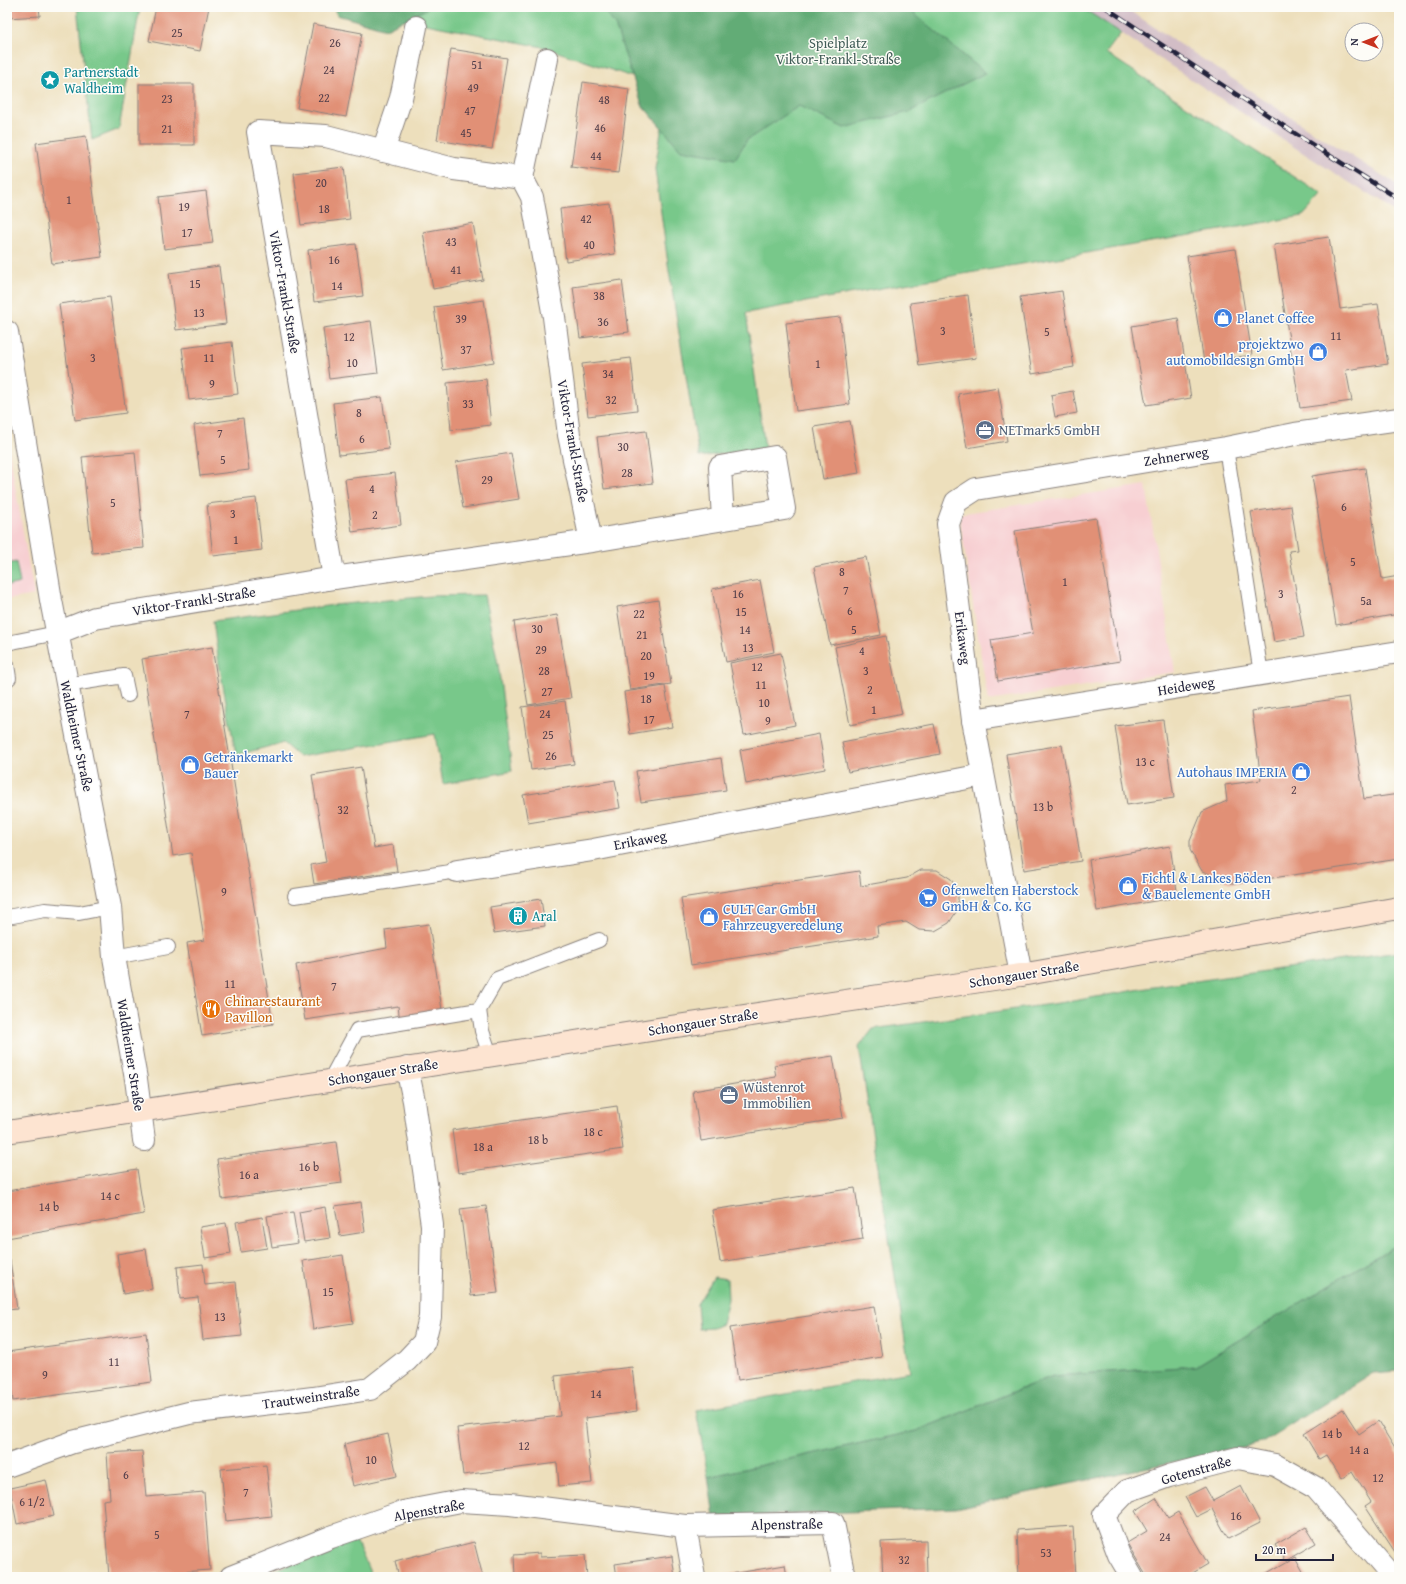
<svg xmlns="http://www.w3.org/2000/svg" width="1406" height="1584" font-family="'Gentium Book Plus',serif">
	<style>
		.built { fill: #f7cfd2 }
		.industrial { fill: #d2bdc6 }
		.green { fill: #78c88a; stroke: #4d7562 }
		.forest { fill: #62ac76; stroke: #426758 }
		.building { fill: #e19076 }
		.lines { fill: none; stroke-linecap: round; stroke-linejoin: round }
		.service-casing { stroke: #88807c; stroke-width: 16 }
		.minor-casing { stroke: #88807c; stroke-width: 24 }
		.secondary-casing { stroke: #88807c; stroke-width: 24 }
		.service { stroke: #fff; stroke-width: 14 }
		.minor { stroke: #fff; stroke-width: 22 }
		.secondary { stroke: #fde4d1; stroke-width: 22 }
		.rail-casing { stroke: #22223b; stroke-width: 4.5 }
		.rail { stroke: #fdfcf7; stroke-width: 3; stroke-dasharray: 9; stroke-linecap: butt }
		.labels { text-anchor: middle; stroke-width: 3; stroke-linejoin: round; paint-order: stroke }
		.number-label { font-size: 12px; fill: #523e4a }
		.park-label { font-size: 14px; fill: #405c57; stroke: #fdfcf7 }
		.culture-label { font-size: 14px; fill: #0d838f; stroke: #fdfcf7; text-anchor: start }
		.street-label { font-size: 14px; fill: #22223b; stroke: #fdfcf7 }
		.shop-label { font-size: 14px; fill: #366cbe; stroke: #fdfcf7; text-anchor: start }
		.service-label { font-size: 14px; fill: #4e5e75; stroke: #fdfcf7; text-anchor: start }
		.food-label { font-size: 14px; fill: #c56008; stroke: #fdfcf7; text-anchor: start }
	</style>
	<rect width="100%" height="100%" fill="#fdfcf7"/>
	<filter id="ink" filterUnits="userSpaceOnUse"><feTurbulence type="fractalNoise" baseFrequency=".025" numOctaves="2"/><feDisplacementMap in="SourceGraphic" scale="8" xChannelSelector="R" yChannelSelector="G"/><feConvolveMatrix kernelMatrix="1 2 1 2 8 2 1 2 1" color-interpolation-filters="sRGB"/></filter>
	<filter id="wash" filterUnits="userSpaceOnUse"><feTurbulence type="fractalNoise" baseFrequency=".012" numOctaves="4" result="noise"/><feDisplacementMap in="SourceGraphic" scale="16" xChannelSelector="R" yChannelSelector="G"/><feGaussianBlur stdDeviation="0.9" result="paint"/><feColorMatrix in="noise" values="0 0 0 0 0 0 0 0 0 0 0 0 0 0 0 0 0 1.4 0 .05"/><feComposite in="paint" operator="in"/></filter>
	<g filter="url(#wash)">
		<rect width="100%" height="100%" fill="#eddfbc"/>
		<g class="built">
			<path d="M7,439L34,595L7,600Z"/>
			<path d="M1146,485L1175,672L988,701L959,514Z"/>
		</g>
		<path class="industrial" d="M1081,7H1124L1313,132L1399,186V214L1300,151Z"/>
		<g class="green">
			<path d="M77,7H140L119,129L92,140Z"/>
			<path d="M339,7H1081L1121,33L1106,53L1322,195L1303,216L887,287L746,313L765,448L699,457L669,271L655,169L668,89L543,47Z"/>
			<path d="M16,562L20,583L7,586V564Z"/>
			<path d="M484,595L498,664L512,771L443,784L435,734L299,757L283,743L236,755L219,664L213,621L334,605L431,596Z"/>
			<path d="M1399,952V1243L1196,1366L1053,1376L916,1431L708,1477L696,1410L910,1372L859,1047L873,1029L1073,1001L1147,988Z"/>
			<path d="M714,1277L727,1279L728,1299L722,1324L713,1328L699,1329L697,1304Z"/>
			<path d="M355,1538L372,1577H258Z"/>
		</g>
		<g class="forest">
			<path d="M333,7H430L386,29L337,15Z"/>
			<path d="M601,7H906L985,73L909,112L844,128L799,106L747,140L735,159L681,150L642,105L615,25Z"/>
			<path d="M1399,1243V1371L1373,1373L1262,1443L956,1508L714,1517L708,1477L916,1431L1053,1376L1196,1366Z"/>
		</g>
		<g id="blocks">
			<g class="building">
				<path d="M7,7H39L40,16L7,18Z"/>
				<path d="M156,7H209L200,51L149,41Z"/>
				<path d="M313,24L362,33L346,117L297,108Z"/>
				<path d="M451,49L507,58L492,149L437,140Z"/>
				<path d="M583,82L629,89L618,173L571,167Z"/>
				<rect x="139" y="84" width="55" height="61"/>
				<path d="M86,136L102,257L52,264L36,143Z"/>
				<path d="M344,167L350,219L301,225L294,173Z"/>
				<path d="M206,191L213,243L164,249L158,197Z"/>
				<path d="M609,203L615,254L566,261L560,209Z"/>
				<path d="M473,223L483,280L433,289L423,232Z"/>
				<path d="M1329,237L1340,309L1378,304L1388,364L1346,370L1352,401L1300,408L1274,245Z"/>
				<path d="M356,244L363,296L314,302L308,250Z"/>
				<path d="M1235,249L1252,355L1204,362L1187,256Z"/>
				<path d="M219,266L226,324L176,330L169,273Z"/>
				<path d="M622,280L629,332L580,338L573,287Z"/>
				<path d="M1062,291L1074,367L1032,374L1020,297Z"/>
				<path d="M968,295L976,358L919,366L910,303Z"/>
				<path d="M110,297L126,413L75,420L59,304Z"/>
				<path d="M484,300L494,362L443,370L434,307Z"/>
				<path d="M840,317L850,404L796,411L786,323Z"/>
				<path d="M1178,318L1191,398L1146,405L1132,326Z"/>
				<path d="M371,321L378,373L329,379L323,328Z"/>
				<path d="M232,342L238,394L189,400L182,348Z"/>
				<path d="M631,358L637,410L588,416L582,364Z"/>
				<path d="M486,379L491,425L451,430L447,383Z"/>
				<path d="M998,387L1007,441L967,448L958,394Z"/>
				<path d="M1073,391L1077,413L1055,417L1051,395Z"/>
				<path d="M382,397L389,449L339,455L333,403Z"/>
				<path d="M243,418L249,470L200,476L194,425Z"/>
				<path d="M850,421L859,473L823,479L814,427Z"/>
				<path d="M646,431L653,483L604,489L597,437Z"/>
				<path d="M135,452L144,548L92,553L82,457Z"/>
				<path d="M511,453L519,499L463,508L456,462Z"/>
				<path d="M1365,468L1382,579L1399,576V614L1336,625L1312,476Z"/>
				<path d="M395,473L401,525L352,532L345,479Z"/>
				<path d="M256,498L262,550L213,556L207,504Z"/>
				<path d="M1291,506L1298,550L1289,551L1304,637L1274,642L1251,512Z"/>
				<path d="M1096,518L1120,661L998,681L991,640L1033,633L1015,531Z"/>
				<path d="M866,557L881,635L830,645L814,567Z"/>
				<path d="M760,580L774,652L726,662L712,589Z"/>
				<path d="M658,600L671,684L630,690L617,607Z"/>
				<path d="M557,615L571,698L528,705L514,622Z"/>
				<path d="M886,636L902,714L850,725L835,647Z"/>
				<path d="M212,647L273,1024L202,1036L187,943L204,940L191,853L173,856L142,659Z"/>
				<path d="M781,653L795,725L744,735L730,663Z"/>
				<path d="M665,686L672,727L630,734L624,692Z"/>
				<path d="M1349,697L1364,799L1399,794V859L1253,881L1252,876L1241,883H1231L1202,871L1190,850V841L1202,812L1227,801L1225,785L1261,780L1252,711Z"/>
				<path d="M565,701L574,764L531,770L522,707Z"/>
				<path d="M1163,720L1174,798L1127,805L1115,726Z"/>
				<path d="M934,724L940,754L848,772L842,742Z"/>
				<path d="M819,734L825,769L746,784L740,750Z"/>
				<path d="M1062,745L1081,861L1024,870L1006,754Z"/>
				<path d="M721,758L726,790L641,802L636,771Z"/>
				<path d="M361,767L374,848L393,845L397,871L314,884L311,865L326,862L312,775Z"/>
				<path d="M615,780L620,808L528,823L523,795Z"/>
				<path d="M1170,846L1178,897L1097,911L1089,860Z"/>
				<path d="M921,870H937L951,879L958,893V909L949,923L935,931L919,930L906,922L877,926L878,936L691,965L681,898L859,871L861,886L907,878Z"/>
				<path d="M541,899L545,926L494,933L490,907Z"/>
				<path d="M429,924L444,1023L401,1030L398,1006L305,1020L296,965L387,948L385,930Z"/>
				<path d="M833,1056L843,1118L701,1141L693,1091L776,1077L774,1065Z"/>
				<path d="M617,1106L623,1149L458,1173L452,1130Z"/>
				<path d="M336,1142L342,1183L222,1199L217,1159Z"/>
				<path d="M137,1169L144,1214L7,1238V1191Z"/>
				<path d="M855,1188L863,1239L720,1262L712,1210Z"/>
				<path d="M361,1202L365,1232L340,1236L335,1206Z"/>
				<path d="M486,1206L498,1293L471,1296L460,1209Z"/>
				<path d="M325,1207L330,1238L304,1242L299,1212Z"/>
				<path d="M293,1212L298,1243L272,1247L267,1216Z"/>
				<path d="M262,1217L267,1248L241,1252L236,1222Z"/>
				<path d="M226,1223L231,1254L205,1258L200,1227Z"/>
				<path d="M146,1249L152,1289L123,1294L117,1254Z"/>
				<path d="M343,1255L353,1323L313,1329L303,1261Z"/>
				<path d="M7,1260H10L17,1309L7,1310Z"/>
				<path d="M203,1264L205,1285L236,1282L242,1336L203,1340L198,1297L180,1299L177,1267Z"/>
				<path d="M874,1306L882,1357L738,1380L730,1328Z"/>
				<path d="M146,1333L152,1382L13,1401L7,1352Z"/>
				<path d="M632,1367L637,1411L585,1418L592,1483L559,1486L557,1463L463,1475L457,1428L560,1416L555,1376Z"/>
				<path d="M1343,1409L1359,1434L1378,1421L1399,1455V1550L1395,1552L1365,1506L1371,1502L1352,1471L1341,1479L1326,1455L1319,1459L1304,1434Z"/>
				<path d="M388,1434L397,1476L353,1486L344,1444Z"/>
				<path d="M142,1451L146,1497L204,1492L210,1570L109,1577L103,1500L110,1499L107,1453Z"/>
				<path d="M266,1465L272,1516L226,1521L221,1469Z"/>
				<path d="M46,1480L54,1516L17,1524L10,1488Z"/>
				<path d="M1241,1486L1260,1523L1228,1539L1212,1509L1196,1517L1185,1497L1205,1487L1213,1501Z"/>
				<path d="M1156,1498L1168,1518L1178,1512L1208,1564L1186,1577H1147L1127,1543L1147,1531L1135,1511Z"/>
				<path d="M1073,1526L1076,1577H1019L1017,1530Z"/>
				<path d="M1306,1527L1316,1543L1285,1561L1275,1545Z"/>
				<path d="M926,1540L927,1577H883L881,1542Z"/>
				<path d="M474,1542L483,1577H399L395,1561L418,1555V1556Z"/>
				<path d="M540,1553V1557L585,1555L587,1577H515L514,1555Z"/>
				<path d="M672,1556L675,1577H617L615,1564Z"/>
				<path d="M1295,1557L1306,1577H1260Z"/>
				<path d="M785,1565L787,1577H719V1576Z"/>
			</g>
		</g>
	</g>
	<g filter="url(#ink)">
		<use href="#blocks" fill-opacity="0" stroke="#88807c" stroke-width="1"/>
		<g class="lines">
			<defs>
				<g id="service">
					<path d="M1226,448L1261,674"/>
					<path d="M7,643L57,633"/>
					<path d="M7,665L9,678"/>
					<path d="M66,685L124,676L128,695"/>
					<path d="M295,896L457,871"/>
					<path d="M7,917L45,910L79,913L110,907"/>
					<path d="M114,957L168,947"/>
					<path d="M479,1010L497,979L599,940"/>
					<path d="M330,1080L357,1030L479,1010L482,1031L490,1055"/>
				</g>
				<g id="minor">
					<path d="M383,151L401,98L416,27"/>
					<path d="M522,178L547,59"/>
					<path d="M7,332L51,600L110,907L114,957L136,1079L144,1140"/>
					<path d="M334,578L258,132L326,136L454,169L522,178L532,197L554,317L569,435L591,541"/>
					<path d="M57,633L95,618L334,578L591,541L784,509L775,457L720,467L723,519"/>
					<path d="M973,720L1399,652"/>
					<path d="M457,871L593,850L983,775"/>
					<path d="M1021,975L973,720L948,524L956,502L976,489L1226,448L1295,434L1399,419"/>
					<path d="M7,1466L73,1442L189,1413L313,1398L370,1389L407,1360L424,1342L430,1317L432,1225L414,1101L407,1068"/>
					<path d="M685,1526L833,1523L844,1577"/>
					<path d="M231,1577L331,1537L403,1512L461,1501L510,1504L685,1526L694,1577"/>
					<path d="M1132,1577L1119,1555L1104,1515L1127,1491L1169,1476L1238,1458L1275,1465L1316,1488L1393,1577"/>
				</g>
				<path id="secondary" d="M7,1132L670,1027L1021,975L1399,908"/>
			</defs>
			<use href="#service" class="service-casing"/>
			<use href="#minor" class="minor-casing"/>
			<use href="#secondary" class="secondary-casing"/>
			<use href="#service" class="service"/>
			<use href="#minor" class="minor"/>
			<use href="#secondary" class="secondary"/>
			<defs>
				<path id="rail" d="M1105,7L1308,142L1399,199"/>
			</defs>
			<use href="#rail" class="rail-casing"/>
			<use href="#rail" class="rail"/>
		</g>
	</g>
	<defs>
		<symbol id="sight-disc" viewBox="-11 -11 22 22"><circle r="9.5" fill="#0f9aa8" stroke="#fdfcf7"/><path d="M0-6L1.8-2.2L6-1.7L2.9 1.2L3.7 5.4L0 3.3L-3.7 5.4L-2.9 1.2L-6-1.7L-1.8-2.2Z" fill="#fff"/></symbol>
		<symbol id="shop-disc" viewBox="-11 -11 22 22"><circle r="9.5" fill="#3f7fe0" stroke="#fdfcf7"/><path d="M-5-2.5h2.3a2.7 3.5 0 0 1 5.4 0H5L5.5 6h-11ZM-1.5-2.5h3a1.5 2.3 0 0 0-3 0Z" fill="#fff"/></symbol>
		<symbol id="office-disc" viewBox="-11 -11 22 22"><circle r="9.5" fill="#5c6f8a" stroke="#fdfcf7"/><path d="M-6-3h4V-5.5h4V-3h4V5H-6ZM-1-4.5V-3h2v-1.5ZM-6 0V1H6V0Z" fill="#fff"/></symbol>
		<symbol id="supermarket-disc" viewBox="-11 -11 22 22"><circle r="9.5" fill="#3f7fe0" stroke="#fdfcf7"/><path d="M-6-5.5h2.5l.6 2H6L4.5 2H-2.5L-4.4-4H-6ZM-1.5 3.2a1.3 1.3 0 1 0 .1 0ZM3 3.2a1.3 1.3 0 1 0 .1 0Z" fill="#fff"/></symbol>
		<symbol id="building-disc" viewBox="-11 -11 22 22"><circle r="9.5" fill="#0f9aa8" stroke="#fdfcf7"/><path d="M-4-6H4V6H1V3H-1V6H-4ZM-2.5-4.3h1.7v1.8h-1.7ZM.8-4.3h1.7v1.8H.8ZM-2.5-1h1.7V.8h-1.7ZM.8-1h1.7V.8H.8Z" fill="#fff"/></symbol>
		<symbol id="restaurant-disc" viewBox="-11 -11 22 22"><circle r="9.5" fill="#e8710a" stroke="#fdfcf7"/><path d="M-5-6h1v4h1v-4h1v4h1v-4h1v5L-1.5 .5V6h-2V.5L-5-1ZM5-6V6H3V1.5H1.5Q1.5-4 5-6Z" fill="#fff"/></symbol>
	</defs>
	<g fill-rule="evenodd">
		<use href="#sight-disc" x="39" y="69" width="22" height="22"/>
		<use href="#shop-disc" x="1212" y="307" width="22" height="22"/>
		<use href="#shop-disc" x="1307" y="341" width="22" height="22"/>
		<use href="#office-disc" x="974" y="419" width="22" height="22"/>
		<use href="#shop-disc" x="179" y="754" width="22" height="22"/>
		<use href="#shop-disc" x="1290" y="761" width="22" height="22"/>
		<use href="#shop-disc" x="1117" y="875" width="22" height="22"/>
		<use href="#supermarket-disc" x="917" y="887" width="22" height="22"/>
		<use href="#building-disc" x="507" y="905" width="22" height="22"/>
		<use href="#shop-disc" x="698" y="906" width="22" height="22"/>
		<use href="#restaurant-disc" x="200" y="998" width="22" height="22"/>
		<use href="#office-disc" x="718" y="1084" width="22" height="22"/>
	</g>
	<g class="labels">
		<g class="number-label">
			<text x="177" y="37">25</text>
			<text x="335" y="47">26</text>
			<text x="477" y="69">51</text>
			<text x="329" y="74">24</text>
			<text x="473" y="92">49</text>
			<text x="324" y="102">22</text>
			<text x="167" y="103">23</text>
			<text x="604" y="104">48</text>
			<text x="470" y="115">47</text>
			<text x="600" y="132">46</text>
			<text x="167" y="133">21</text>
			<text x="466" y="137">45</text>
			<text x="596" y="160">44</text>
			<text x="321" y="187">20</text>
			<text x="69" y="204">1</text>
			<text x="184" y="211">19</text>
			<text x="324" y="213">18</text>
			<text x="586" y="223">42</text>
			<text x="187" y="237">17</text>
			<text x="451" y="246">43</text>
			<text x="589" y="249">40</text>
			<text x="334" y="264">16</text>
			<text x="456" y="274">41</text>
			<text x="195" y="288">15</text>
			<text x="337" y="290">14</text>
			<text x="599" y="300">38</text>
			<text x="199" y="317">13</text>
			<text x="461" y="323">39</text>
			<text x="603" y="326">36</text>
			<text x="943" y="335">3</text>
			<text x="1047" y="336">5</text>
			<text x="1336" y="340">11</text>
			<text x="349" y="341">12</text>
			<text x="466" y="354">37</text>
			<text x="93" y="362">3</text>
			<text x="209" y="362">11</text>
			<text x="352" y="367">10</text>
			<text x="818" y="368">1</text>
			<text x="608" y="378">34</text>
			<text x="212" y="388">9</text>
			<text x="611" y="404">32</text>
			<text x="468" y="408">33</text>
			<text x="359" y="417">8</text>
			<text x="220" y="438">7</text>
			<text x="362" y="443">6</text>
			<text x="623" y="451">30</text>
			<text x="223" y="464">5</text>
			<text x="627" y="477">28</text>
			<text x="487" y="484">29</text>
			<text x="372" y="493">4</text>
			<text x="113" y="507">5</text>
			<text x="1344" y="511">6</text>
			<text x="233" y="518">3</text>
			<text x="375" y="519">2</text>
			<text x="236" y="544">1</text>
			<text x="1353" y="566">5</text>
			<text x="842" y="576">8</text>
			<text x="1065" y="586">1</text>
			<text x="846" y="595">7</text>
			<text x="738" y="598">16</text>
			<text x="1281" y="598">3</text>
			<text x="1366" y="605">5a</text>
			<text x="850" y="615">6</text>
			<text x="741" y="616">15</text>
			<text x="639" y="618">22</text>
			<text x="537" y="633">30</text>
			<text x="745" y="634">14</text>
			<text x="854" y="634">5</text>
			<text x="642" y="639">21</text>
			<text x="748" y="652">13</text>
			<text x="541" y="654">29</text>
			<text x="862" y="655">4</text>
			<text x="646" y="660">20</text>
			<text x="757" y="671">12</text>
			<text x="544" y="675">28</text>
			<text x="866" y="675">3</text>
			<text x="649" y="680">19</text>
			<text x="761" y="689">11</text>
			<text x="870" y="694">2</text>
			<text x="547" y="696">27</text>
			<text x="646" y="703">18</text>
			<text x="764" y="707">10</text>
			<text x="874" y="714">1</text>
			<text x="545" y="718">24</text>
			<text x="187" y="719">7</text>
			<text x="649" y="724">17</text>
			<text x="768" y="725">9</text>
			<text x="548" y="739">25</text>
			<text x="551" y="760">26</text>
			<text x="1145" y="766">13 c</text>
			<text x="1294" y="794">2</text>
			<text x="1043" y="811">13 b</text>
			<text x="343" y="814">32</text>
			<text x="224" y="896">9</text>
			<text x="230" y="988">11</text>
			<text x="334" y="991">7</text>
			<text x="593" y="1136">18 c</text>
			<text x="538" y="1144">18 b</text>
			<text x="483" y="1151">18 a</text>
			<text x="309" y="1171">16 b</text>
			<text x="249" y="1179">16 a</text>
			<text x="110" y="1200">14 c</text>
			<text x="49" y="1211">14 b</text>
			<text x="328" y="1296">15</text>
			<text x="220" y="1321">13</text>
			<text x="114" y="1366">11</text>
			<text x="45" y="1379">9</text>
			<text x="596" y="1398">14</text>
			<text x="1332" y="1438">14 b</text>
			<text x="524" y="1450">12</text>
			<text x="1359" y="1454">14 a</text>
			<text x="371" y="1464">10</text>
			<text x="126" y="1479">6</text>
			<text x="1378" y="1482">12</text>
			<text x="246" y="1497">7</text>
			<text x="32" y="1506">6 1/2</text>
			<text x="1236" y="1520">16</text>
			<text x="157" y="1539">5</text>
			<text x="1165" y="1541">24</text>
			<text x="1046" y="1557">53</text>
			<text x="904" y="1564">32</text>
		</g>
		<g class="park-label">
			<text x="838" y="48">Spielplatz<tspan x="838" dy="16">Viktor-Frankl-Straße</tspan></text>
		</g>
		<g class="culture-label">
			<text x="64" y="77">Partnerstadt<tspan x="64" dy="16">Waldheim</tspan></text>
			<text x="532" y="921">Aral</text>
		</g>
		<g class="street-label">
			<text transform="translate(285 292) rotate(80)" y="5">Viktor-Frankl-Straße</text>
			<text transform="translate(573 441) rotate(80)" y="5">Viktor-Frankl-Straße</text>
			<text transform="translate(1176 456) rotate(-9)" y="5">Zehnerweg</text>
			<text transform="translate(194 601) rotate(-9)" y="5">Viktor-Frankl-Straße</text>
			<text transform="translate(963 638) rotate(83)" y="5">Erikaweg</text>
			<text transform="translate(1186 686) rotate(-9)" y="5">Heideweg</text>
			<text transform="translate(77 736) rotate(78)" y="5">Waldheimer Straße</text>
			<text transform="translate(640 840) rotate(-11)" y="5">Erikaweg</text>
			<text transform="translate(1024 974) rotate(-9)" y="5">Schongauer Straße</text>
			<text transform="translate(703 1022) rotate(-9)" y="5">Schongauer Straße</text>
			<text transform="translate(131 1055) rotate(81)" y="5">Waldheimer Straße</text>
			<text transform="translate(383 1072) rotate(-9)" y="5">Schongauer Straße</text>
			<text transform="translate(311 1397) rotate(-8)" y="5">Trautweinstraße</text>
			<text transform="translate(1196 1470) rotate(-16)" y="5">Gotenstraße</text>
			<text transform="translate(429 1510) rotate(-10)" y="5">Alpenstraße</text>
			<text transform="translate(787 1524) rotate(-1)" y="5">Alpenstraße</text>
		</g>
		<g class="shop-label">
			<text x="1237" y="323">Planet Coffee</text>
			<text x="1304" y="349" text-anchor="end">projektzwo<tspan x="1304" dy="16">automobildesign GmbH</tspan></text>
			<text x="204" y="762">Getränkemarkt<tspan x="204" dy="16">Bauer</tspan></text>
			<text x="1287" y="777" text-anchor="end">Autohaus IMPERIA</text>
			<text x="1142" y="883">Fichtl &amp; Lankes Böden<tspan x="1142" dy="16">&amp; Bauelemente GmbH</tspan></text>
			<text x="942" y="895">Ofenwelten Haberstock<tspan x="942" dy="16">GmbH &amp; Co. KG</tspan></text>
			<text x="723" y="914">CULT Car GmbH<tspan x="723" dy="16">Fahrzeugveredelung</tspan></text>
		</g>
		<g class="service-label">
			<text x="999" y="435">NETmark5 GmbH</text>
			<text x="743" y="1092">Wüstenrot<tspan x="743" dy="16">Immobilien</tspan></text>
		</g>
		<g class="food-label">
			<text x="225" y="1006">Chinarestaurant<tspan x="225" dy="16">Pavillon</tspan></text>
		</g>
	</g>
	<rect width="1406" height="1584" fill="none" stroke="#fdfcf7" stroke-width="24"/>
	<g transform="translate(1364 42) rotate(270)"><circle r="19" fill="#fdfcf7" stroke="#a5a5ac"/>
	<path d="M0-3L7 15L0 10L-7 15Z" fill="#c8321e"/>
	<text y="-6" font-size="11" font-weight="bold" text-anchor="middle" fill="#22223b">N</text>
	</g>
	<path d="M1256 1554v6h77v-6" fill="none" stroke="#22223b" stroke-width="2"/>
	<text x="1262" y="1554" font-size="12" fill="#22223b" stroke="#fdfcf7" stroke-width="3" paint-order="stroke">20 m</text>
</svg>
